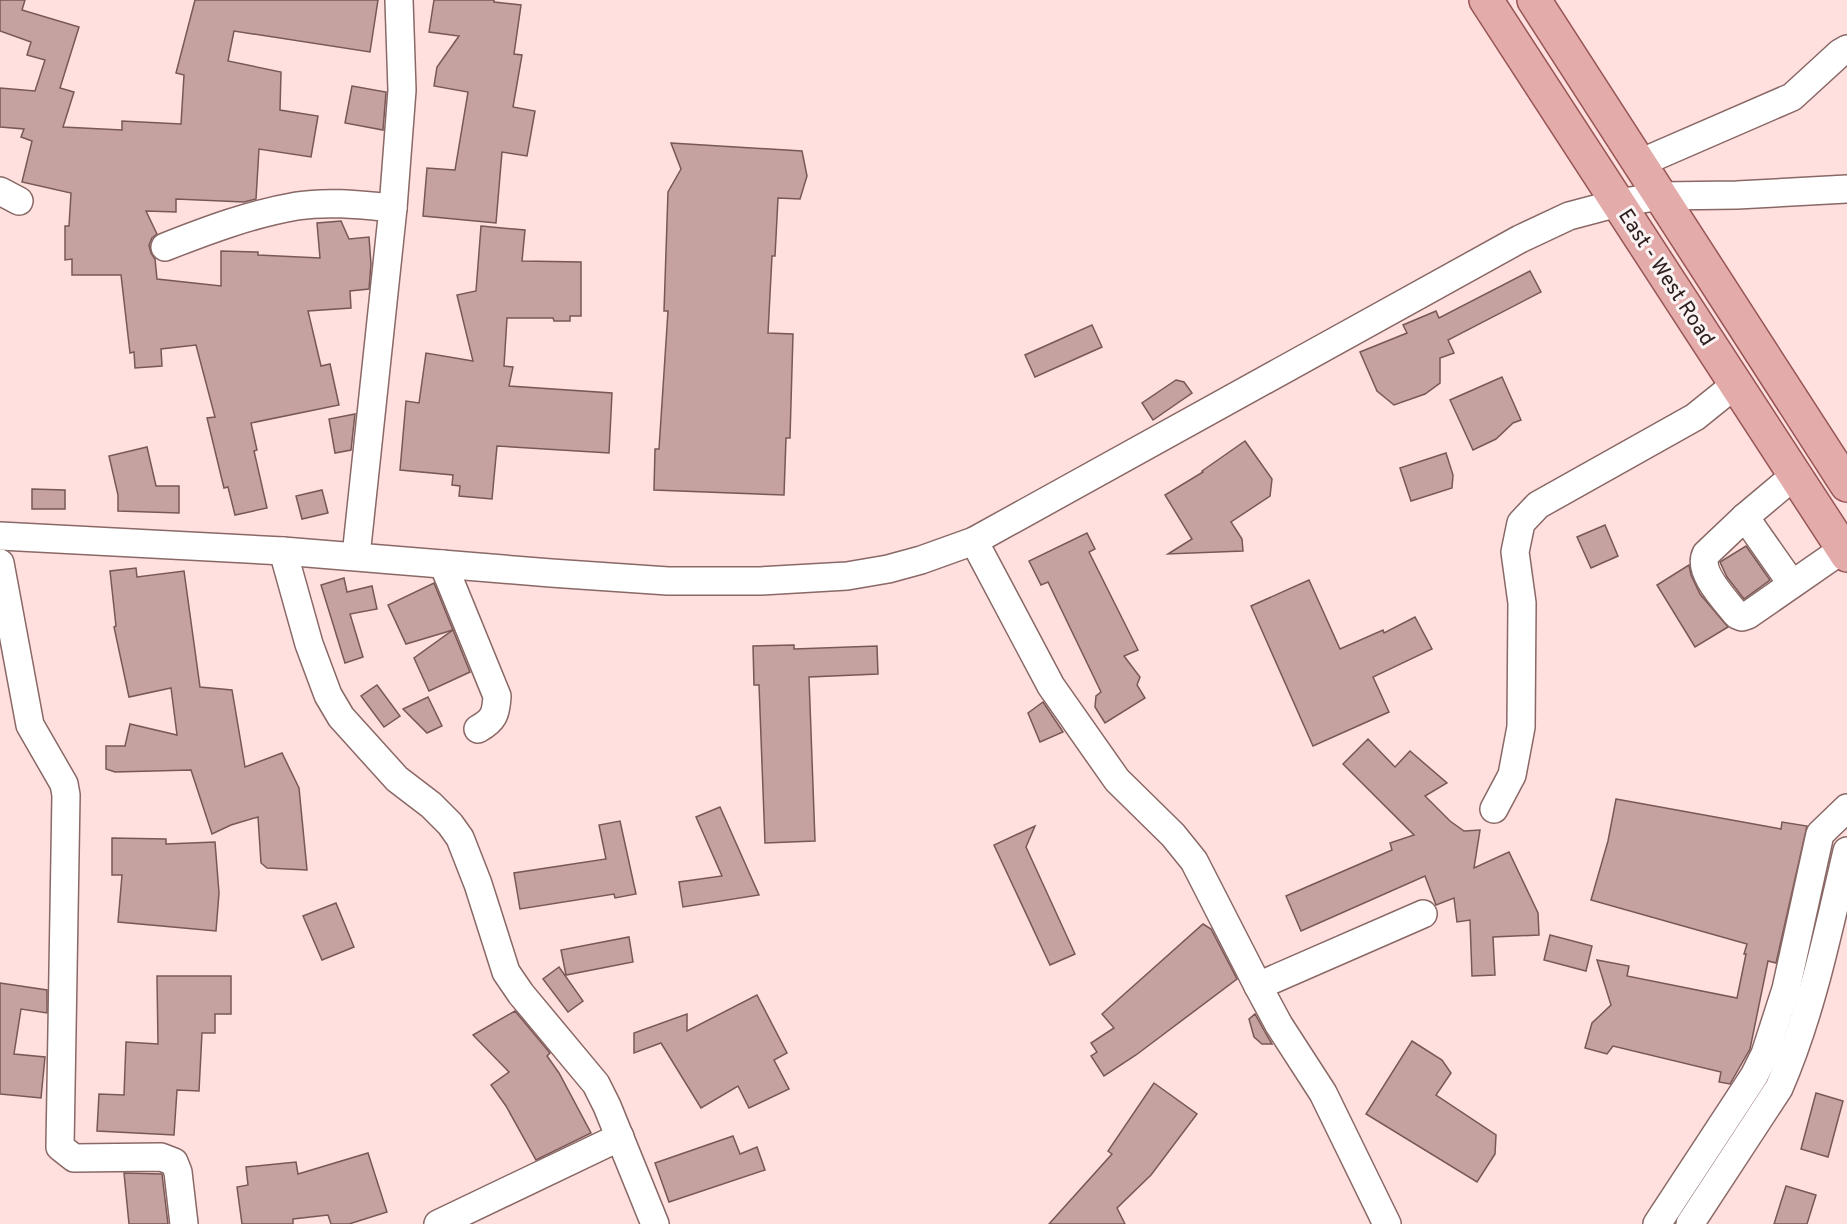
<svg xmlns="http://www.w3.org/2000/svg" width="1847" height="1224" font-family="Overpass,sans-serif">
	<style>
		.building { fill: #c5a19f; stroke: #785856; stroke-width: 1.5 }
		.lines { fill: none; stroke-linecap: round; stroke-linejoin: round }
		.minor-casing { stroke: #896866; stroke-width: 30 }
		.major-casing { stroke: #975655; stroke-width: 36 }
		.minor { stroke: #fff; stroke-width: 27 }
		.major { stroke: #e3abaa; stroke-width: 33 }
		.labels { text-anchor: middle; stroke-width: 6; stroke-linejoin: round; paint-order: stroke }
		.street-label { font-size: 21px; fill: #2d201f; stroke: #fbf3f3 }
	</style>
	<rect width="100%" height="100%" fill="#ffe0de"/>
	<g class="building">
		<path d="M0,0H25L22,10L79,27L60,88L74,92L63,127L122,130V121L181,124L184,75L176,73L195,0H378L370,52L234,31L228,61L281,72L280,110L318,116L311,157L259,149L256,199L244,202L176,199V212L146,211L157,234L152,238L149,245L151,253L155,259L157,279L221,286V251L258,252V255L320,258L317,223L341,221L349,239L369,237L371,264L369,289L350,291L351,308L308,311L321,366L330,364L339,405L251,423L257,450L254,451L267,508L235,515L228,487L224,488L207,418L215,417L196,345L161,349L162,366L135,368L134,352L130,353L121,275H72V259L65,260V226H69L71,193L22,182L32,141L21,137L24,129L0,127V88L35,91L45,60L27,55L31,42L0,31Z"/>
		<path d="M434,0H494V2L521,5L514,54L522,55L513,107L535,111L527,156L502,152L496,223L423,216L427,168L455,170L468,92L434,86L437,67L459,36L429,32Z"/>
		<path d="M352,86L386,92L383,130L345,123Z"/>
		<path d="M671,143L802,151L807,176L800,199L778,198L775,256H772L768,333L793,334L790,438H786L784,495L654,490L655,449H659L668,311H664L668,192L681,169Z"/>
		<path d="M481,226L525,230L522,261L581,262V316H570V321H554L553,318H507L504,366L513,367L509,386L612,393L609,453L497,446L492,499L459,496L460,486L452,485L453,475L400,470L406,401L419,403L426,353L473,361L457,295L476,291Z"/>
		<path d="M1530,271L1541,292L1448,340L1454,353L1440,358V383L1425,394L1394,405L1377,391L1360,352L1407,333L1403,325L1436,311L1439,318Z"/>
		<path d="M1092,325L1102,347L1035,377L1025,355Z"/>
		<path d="M1502,377L1521,420L1513,423L1496,439L1473,450L1450,400Z"/>
		<path d="M1176,380L1184,382L1192,393L1153,420L1142,403Z"/>
		<path d="M355,414L351,450L335,453L329,419Z"/>
		<path d="M1245,441L1272,479L1270,496L1231,522L1242,539L1243,551L1168,554L1192,539L1165,495L1203,472L1202,471Z"/>
		<path d="M147,447L156,486H179V513L118,511V495L109,456Z"/>
		<path d="M1446,453L1453,475L1452,488L1411,501L1400,468Z"/>
		<path d="M32,489L65,490V509H32Z"/>
		<path d="M322,490L328,513L302,519L296,496Z"/>
		<path d="M1605,525L1618,556L1591,568L1577,537Z"/>
		<path d="M1087,533L1095,549L1089,552L1138,650L1124,656L1140,677L1137,685L1145,698L1105,723L1095,707L1096,696L1101,692L1048,582L1041,585L1029,561Z"/>
		<path d="M1746,546L1770,580L1744,599L1727,577L1720,562Z"/>
		<path d="M1689,565L1691,575L1700,594L1728,627L1695,647L1657,585Z"/>
		<path d="M136,568L137,577L184,571L200,687L232,690L245,767L282,753L299,788L307,870L267,868L261,863L258,817L231,825L212,834L191,770L115,772L106,769V746H125L130,724L177,735L171,688L129,697L114,627L116,626L110,571Z"/>
		<path d="M344,578L347,592L372,586L377,609L350,614L363,657L345,663L321,585Z"/>
		<path d="M1309,580L1340,649L1383,630L1384,633L1415,617L1432,649L1373,677L1389,712L1313,746L1251,606Z"/>
		<path d="M434,583L453,630L406,644L388,605Z"/>
		<path d="M453,630L470,672L429,691L414,658Z"/>
		<path d="M794,645V649L877,646L878,674L809,677L815,841L765,843L759,685H754L753,646Z"/>
		<path d="M377,685L400,716L384,727L361,696Z"/>
		<path d="M428,697L442,726L427,733L403,709Z"/>
		<path d="M1043,702L1063,732L1040,742L1028,713Z"/>
		<path d="M1368,739L1395,767L1410,751L1447,783L1425,796L1450,821L1464,831L1480,830L1474,868L1509,852L1538,913L1539,935L1493,937L1495,975L1472,976L1470,920L1457,922L1454,898L1436,905L1425,876L1301,931L1286,896L1392,850L1390,843L1414,835L1343,764Z"/>
		<path d="M1616,799L1781,829L1782,822L1807,826L1776,963L1768,961L1750,1049L1730,1084L1719,1082L1721,1072L1613,1046L1607,1054L1585,1048L1592,1023L1611,1005L1597,960L1629,966L1627,976L1737,998L1746,954H1744L1747,944L1591,900L1608,841Z"/>
		<path d="M720,807L759,895L683,907L679,882L722,876L696,817Z"/>
		<path d="M620,821L636,894L615,898L614,894L520,909L514,873L606,859L599,825Z"/>
		<path d="M1035,826L1026,847L1075,954L1050,965L994,845Z"/>
		<path d="M112,838L166,839V844L215,842L219,893L216,931L118,922L122,875H112Z"/>
		<path d="M336,903L354,947L322,960L303,916Z"/>
		<path d="M1203,924L1211,929L1237,979L1136,1055L1104,1076L1091,1056L1097,1052L1091,1043L1114,1028L1102,1014Z"/>
		<path d="M1550,935L1592,946L1586,971L1544,960Z"/>
		<path d="M629,937L633,962L566,975L561,950Z"/>
		<path d="M559,967L583,1001L568,1012L543,979Z"/>
		<path d="M157,976H231V1014H215V1033H202L199,1091L177,1090L174,1135L97,1131L99,1094L124,1095L126,1042L158,1044Z"/>
		<path d="M0,983L47,990V1013L21,1009L14,1054L45,1057L41,1098L0,1094Z"/>
		<path d="M757,995L787,1053L774,1060L789,1089L749,1108L738,1086L701,1108L661,1043L634,1053V1033L687,1014V1031Z"/>
		<path d="M515,1011L550,1053L547,1056L559,1073L591,1133L536,1160L506,1106L491,1085L509,1072L473,1035Z"/>
		<path d="M1255,1014L1265,1032L1272,1044H1262L1254,1037L1249,1019Z"/>
		<path d="M1412,1041L1442,1060L1451,1073L1436,1095L1496,1135L1495,1154L1477,1182L1366,1114Z"/>
		<path d="M1154,1083L1197,1114L1151,1175L1117,1208L1125,1224H1049L1112,1154L1108,1151Z"/>
		<path d="M1816,1093L1843,1101L1828,1157L1801,1149Z"/>
		<path d="M733,1136L740,1154L757,1147L765,1170L669,1202L655,1163Z"/>
		<path d="M368,1153L387,1212L349,1224H331L328,1215L293,1219V1224H242L237,1187L248,1185L246,1167L296,1162L298,1174Z"/>
		<path d="M124,1173L162,1174L168,1224H129Z"/>
		<path d="M1786,1186L1816,1195L1807,1224H1774Z"/>
	</g>
	<g class="lines">
		<defs>
			<g id="minor">
				<path d="M1640,163L1792,97L1840,53L1847,49"/>
				<path d="M0,191L19,201"/>
				<path d="M165,247C208,230 251,214 297,206C329,201 362,205 393,208"/>
				<path d="M1795,475L1745,517L1706,554C1697,572 1726,601 1737,615L1742,617L1748,615L1843,549"/>
				<path d="M1745,517L1792,584"/>
				<path d="M0,536L283,551L551,573L668,581H760L847,576L888,569L921,560L974,541L1520,239L1569,216L1618,203L1661,196L1737,195L1847,189"/>
				<path d="M974,541L1051,686L1117,780L1173,835L1194,861L1258,986L1279,1025L1323,1093L1387,1224"/>
				<path d="M283,551L309,644L328,695L341,717L397,779L431,805L450,824L460,838L478,884L506,972L521,994L596,1084L607,1106L655,1224"/>
				<path d="M356,556L393,208L402,90L399,0"/>
				<path d="M0,563L30,725L64,784L66,795L60,1147L74,1158L161,1157L174,1162L178,1172L184,1224"/>
				<path d="M443,564L497,696C496,714 494,720 478,729"/>
				<path d="M1494,809L1512,775L1521,727L1522,603L1515,552L1521,523L1538,505L1695,417L1736,384"/>
				<path d="M1258,986L1423,914"/>
				<path d="M438,1224L620,1137"/>
				<path d="M1657,1224L1754,1076L1765,1054L1786,989L1820,834L1847,808"/>
				<path d="M1690,1224L1779,1088C1812,1012 1828,931 1847,851"/>
			</g>
			<g id="major">
				<path d="M1486,0L1847,555"/>
				<path d="M1534,0L1847,485"/>
			</g>
		</defs>
		<use href="#minor" class="minor-casing"/>
		<use href="#major" class="major-casing"/>
		<use href="#minor" class="minor"/>
		<use href="#major" class="major"/>
	</g>
	<g class="labels">
		<g class="street-label">
			<text transform="translate(1667 277) rotate(57)" y="7">East - West Road</text>
		</g>
	</g>
</svg>
